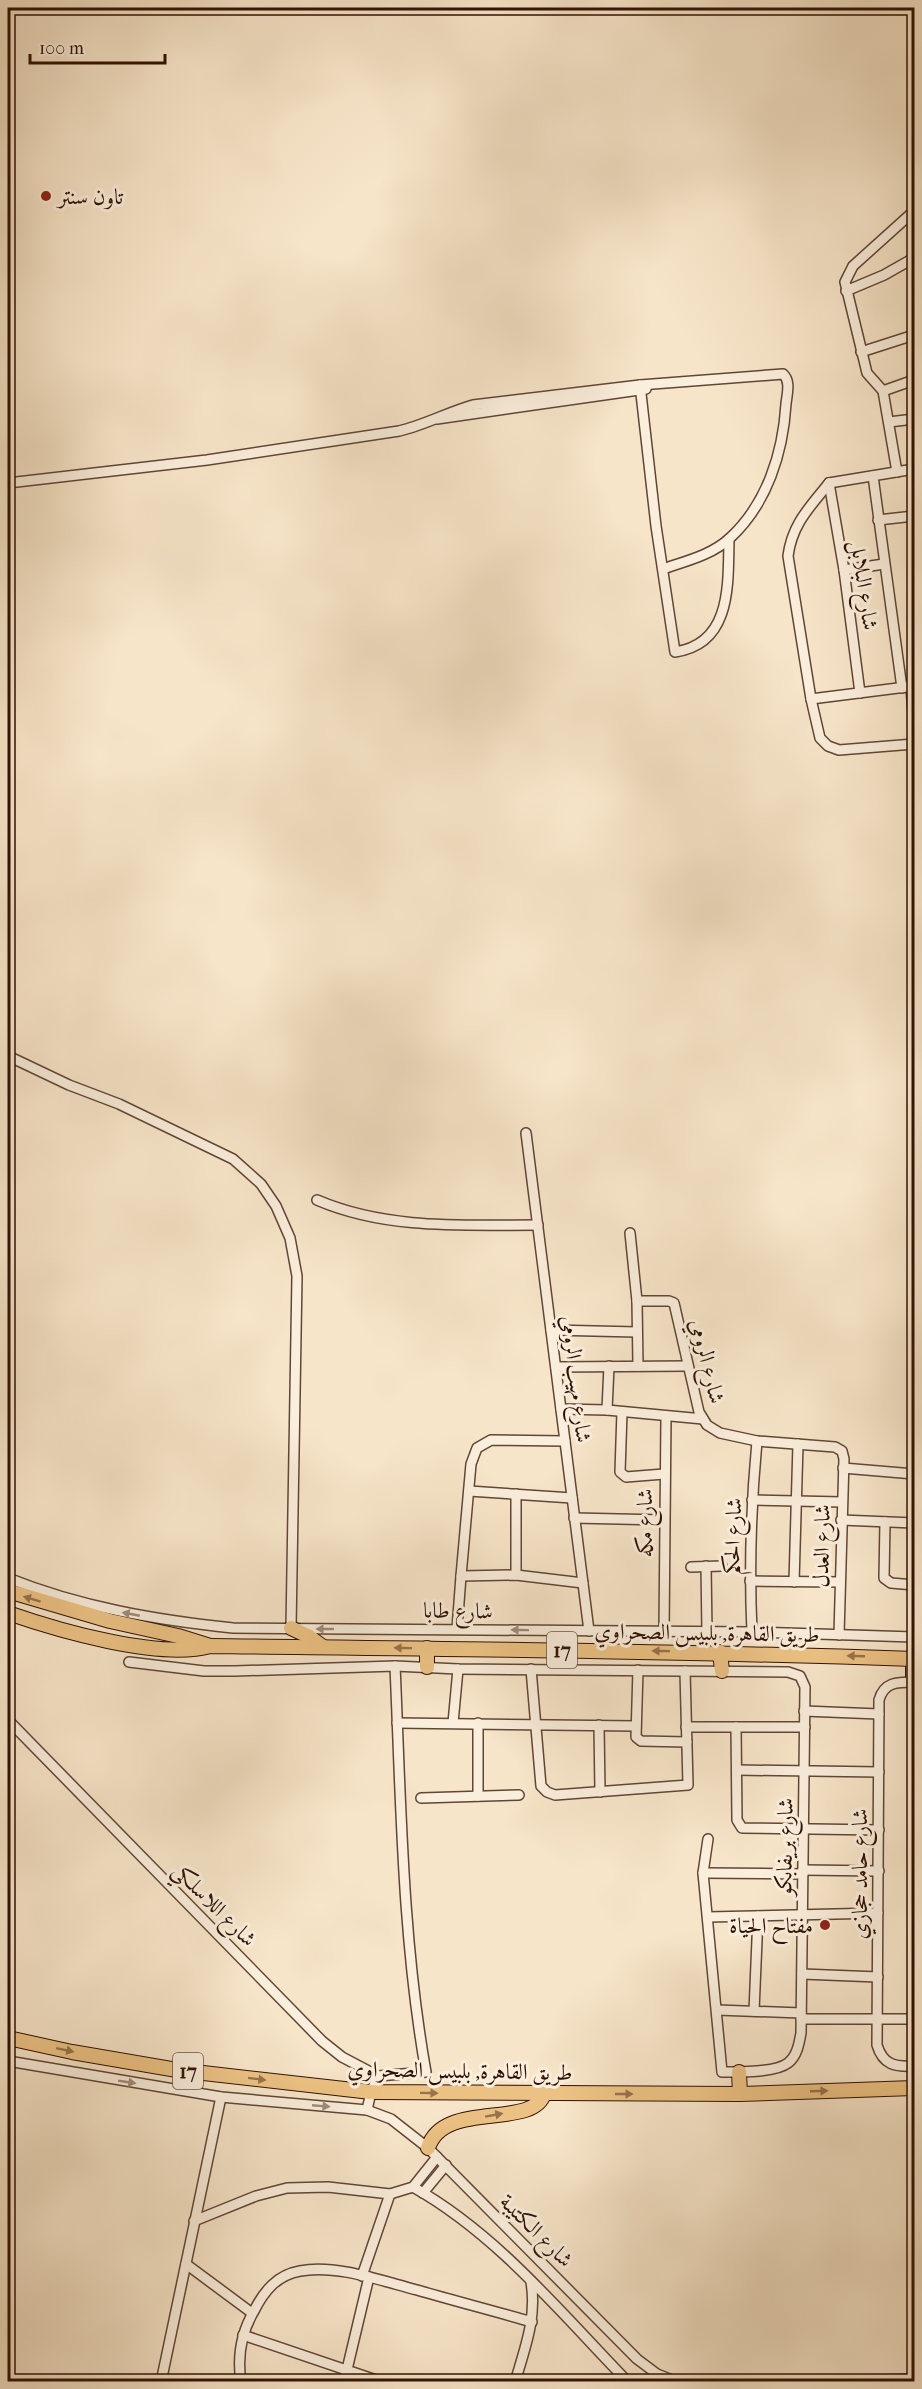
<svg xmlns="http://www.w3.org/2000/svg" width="922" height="2389" font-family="'IM FELL French Canon',Amiri,serif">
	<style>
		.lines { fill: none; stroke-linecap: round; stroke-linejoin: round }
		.minor-casing { stroke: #614635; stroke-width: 12 }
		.highway-casing { stroke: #2f1104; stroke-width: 16 }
		.minor { stroke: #faeedc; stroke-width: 9 }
		.highway { stroke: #ecc284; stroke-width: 14 }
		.oneway { fill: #97724a }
		.oneway2 { fill: #9f8b7b }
		.poi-dot { fill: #8f2418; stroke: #faeedc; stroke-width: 2 }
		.labels { text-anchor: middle; stroke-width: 6; stroke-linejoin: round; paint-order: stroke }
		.shield { fill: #faeedc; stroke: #6c5345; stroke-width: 1.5 }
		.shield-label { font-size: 21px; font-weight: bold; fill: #2f1104 }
		.poi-label { font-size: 22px; fill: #2f1104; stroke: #faeedc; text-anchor: start }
		.street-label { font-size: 22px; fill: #2f1104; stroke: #faeedc }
	</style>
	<rect width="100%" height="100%" fill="#f7e5c9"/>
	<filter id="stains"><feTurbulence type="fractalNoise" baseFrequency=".00333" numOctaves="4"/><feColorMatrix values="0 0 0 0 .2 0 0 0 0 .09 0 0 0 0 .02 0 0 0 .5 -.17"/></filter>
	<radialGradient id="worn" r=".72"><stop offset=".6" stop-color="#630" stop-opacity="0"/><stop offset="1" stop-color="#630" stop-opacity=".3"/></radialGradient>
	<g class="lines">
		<defs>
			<g id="minor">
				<path d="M846,291L884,275L914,258"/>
				<path d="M861,352L914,335"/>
				<path d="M640,385L656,526L675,652C732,644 728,584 729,539"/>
				<path d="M883,391L914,380"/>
				<path d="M437,419L646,389"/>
				<path d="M889,422L914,419"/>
				<path d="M897,472L883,391L867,373L845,282L853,266L914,211"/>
				<path d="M873,476L902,688"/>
				<path d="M8,483L207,460L399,431C425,425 448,412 473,405L640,385L783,374C791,381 787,394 786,404C783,453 767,504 730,538C712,555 686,561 663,569"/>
				<path d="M829,483C810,507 792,524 788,556L811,699L820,738L828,746L839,750L914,744"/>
				<path d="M829,483L844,570L860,693"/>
				<path d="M829,483L914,469"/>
				<path d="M878,520L914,516"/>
				<path d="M844,570L884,564"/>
				<path d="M911,687L914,725"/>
				<path d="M811,699L914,686"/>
				<path d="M8,1056L69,1085L119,1104L233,1159L261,1184L276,1206L290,1238L297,1276L291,1628"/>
				<path d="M526,1133L589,1631"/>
				<path d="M317,1200C387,1230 464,1225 538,1225"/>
				<path d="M630,1233L637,1301L638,1366"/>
				<path d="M637,1301H669L674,1303L699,1412L707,1425L720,1433L757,1441L835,1447L842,1451L844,1459L839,1635"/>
				<path d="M551,1330L637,1332"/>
				<path d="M556,1367L688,1366"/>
				<path d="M561,1409L607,1410L703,1419"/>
				<path d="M607,1410L609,1366"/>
				<path d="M622,1412L620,1472L626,1477L664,1474"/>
				<path d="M565,1441L491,1440L477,1448L471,1464L461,1576L516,1575L583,1583"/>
				<path d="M843,1468L914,1474"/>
				<path d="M469,1491L572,1498"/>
				<path d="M752,1500L842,1502"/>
				<path d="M574,1518L663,1520"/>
				<path d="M841,1520L914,1523"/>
				<path d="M885,1522L884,1578L891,1583L914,1585"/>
				<path d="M706,1566L707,1632"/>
				<path d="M691,1567L722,1566"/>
				<path d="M516,1575V1494"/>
				<path d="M8,1578C80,1607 156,1620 233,1628L752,1632L914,1637"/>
				<path d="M750,1581L840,1582"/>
				<path d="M794,1582L798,1444"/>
				<path d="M457,1629L461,1576"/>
				<path d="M664,1631L666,1416"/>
				<path d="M752,1632C749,1568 751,1505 757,1441"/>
				<path d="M129,1662L204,1671H235L395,1666L458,1669L788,1672L800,1676L805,1687L801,2033C799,2044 797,2056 788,2063C775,2073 738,2072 722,2072L703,1873L708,1839"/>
				<path d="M531,1669L541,1786L547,1792L555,1795L688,1785L685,1671"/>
				<path d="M638,1670L636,1737L641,1741L687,1742"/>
				<path d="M914,1682C897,1682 884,1682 879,1700L877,2045C883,2065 895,2067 914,2066"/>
				<path d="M804,1711L879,1714"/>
				<path d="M8,1720L322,2041L342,2057L378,2076L371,2092L367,2110"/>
				<path d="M397,1723L635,1726"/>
				<path d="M453,1723L458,1669"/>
				<path d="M599,1725L600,1792"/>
				<path d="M686,1727H805"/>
				<path d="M736,1727L737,1820L742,1828L879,1830"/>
				<path d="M737,1770L879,1772"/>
				<path d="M478,1796V1723"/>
				<path d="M421,1798L519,1795"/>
				<path d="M803,1870L879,1871"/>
				<path d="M703,1873L803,1874"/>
				<path d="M708,1917L878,1913"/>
				<path d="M802,1974L878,1977"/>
				<path d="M717,2010L801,2013"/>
				<path d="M754,2011L758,1916"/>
				<path d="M801,2019H914"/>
				<path d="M8,2061L221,2097L367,2110L391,2119L428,2148L637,2359L657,2374L677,2382"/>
				<path d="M378,2076L426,2072C402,1938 401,1801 395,1666"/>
				<path d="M413,2187C497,2234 561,2313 628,2382"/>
				<path d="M423,2193L446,2165"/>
				<path d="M194,2221L256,2196L287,2188L328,2187L390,2194L413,2187L437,2157"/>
				<path d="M186,2264L252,2313"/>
				<path d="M362,2276L390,2194"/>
				<path d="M243,2335L382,2382"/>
				<path d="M161,2382L221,2097"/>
				<path d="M241,2382C237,2356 241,2333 254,2311C264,2291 277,2275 300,2271C336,2264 382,2281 417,2290C455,2301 494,2311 532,2322"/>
				<path d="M344,2382L369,2277"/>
				<path d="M515,2382C525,2348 537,2317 531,2282"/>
				<path d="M822,2382L914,2379"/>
			</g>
			<g id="highway">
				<path d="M8,1591L110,1621L178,1636L210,1646"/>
				<path d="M8,1613C57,1630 159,1660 210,1646C445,1649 680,1651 914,1659"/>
				<path d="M291,1628L308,1636L323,1647"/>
				<path d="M720,1652L722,1671"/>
				<path d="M427,1667V1648"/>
				<path d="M913,1682V1659"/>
				<path d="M8,2038L72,2052L177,2070L371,2092L740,2094L914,2088"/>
				<path d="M739,2072L740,2094"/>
				<path d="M428,2148C443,2099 532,2130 544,2094"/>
			</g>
		</defs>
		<use href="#minor" class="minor-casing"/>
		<use href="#highway" class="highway-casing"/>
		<use href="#minor" class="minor"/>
		<use href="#highway" class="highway"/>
	</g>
	<defs><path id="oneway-solid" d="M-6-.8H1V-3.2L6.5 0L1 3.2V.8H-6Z" transform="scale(1.5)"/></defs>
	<g class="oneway">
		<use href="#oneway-solid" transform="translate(32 1599) rotate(-163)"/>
		<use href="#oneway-solid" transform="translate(403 1648) rotate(-179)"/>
		<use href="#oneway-solid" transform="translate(661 1651) rotate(-179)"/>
		<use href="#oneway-solid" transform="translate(856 1656) rotate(-178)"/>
		<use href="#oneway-solid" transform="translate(65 2050) rotate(12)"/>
		<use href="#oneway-solid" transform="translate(257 2079) rotate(7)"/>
		<use href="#oneway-solid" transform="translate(819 2091) rotate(-2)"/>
		<use href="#oneway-solid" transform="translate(429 2093) rotate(1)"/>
		<use href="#oneway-solid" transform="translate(624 2094)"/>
		<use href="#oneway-solid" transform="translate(494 2115) rotate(-10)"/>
	</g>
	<g class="oneway2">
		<use href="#oneway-solid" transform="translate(131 1614) rotate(-169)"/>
		<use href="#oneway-solid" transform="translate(325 1629) rotate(-180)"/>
		<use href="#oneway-solid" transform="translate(520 1630) rotate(-179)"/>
		<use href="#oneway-solid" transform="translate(127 2082) rotate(9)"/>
		<use href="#oneway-solid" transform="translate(321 2106) rotate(5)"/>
	</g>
	<g class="poi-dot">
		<circle cx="46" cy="196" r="6"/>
		<circle cx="825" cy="1925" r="6"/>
	</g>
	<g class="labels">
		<g class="shield">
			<rect x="547" y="1632" width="30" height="36" rx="4.5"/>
			<rect x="173" y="2053" width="30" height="36" rx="4.5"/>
		</g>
		<g class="shield-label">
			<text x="562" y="1657">17</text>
			<text x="188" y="2078">17</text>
		</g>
		<g class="poi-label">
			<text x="58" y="204">تاون سنتر</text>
			<text x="813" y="1933" text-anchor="end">مفتاح الحياة</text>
		</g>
		<g class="street-label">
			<text transform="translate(865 585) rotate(82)" y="8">شارع البلابل</text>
			<text transform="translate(708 1361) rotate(76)" y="8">شارع الرومي</text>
			<text transform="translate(577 1379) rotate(83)" y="8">شارع مهيب الرومي</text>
			<text transform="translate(644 1523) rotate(-90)" y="8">شارع مكه</text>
			<text transform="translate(732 1536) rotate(-88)" y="8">شارع الحكم</text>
			<text transform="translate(821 1546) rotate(-89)" y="8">شارع العدل</text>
			<text transform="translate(458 1610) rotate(1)" y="8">شارع طابا</text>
			<text transform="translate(707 1632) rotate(1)" y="8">طريق القاهرة, بلبيس الصحراوي</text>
			<text transform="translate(784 1847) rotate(-89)" y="8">شارع بريفابكو</text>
			<text transform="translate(859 1874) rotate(-90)" y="8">شارع حامد حجازي</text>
			<text transform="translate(215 1904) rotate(45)" y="8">شارع اللاسلكي</text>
			<text transform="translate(460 2070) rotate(1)" y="8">طريق القاهرة, بلبيس الصحراوي</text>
			<text transform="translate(537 2230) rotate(45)" y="8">شارع الكتيبة</text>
		</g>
	</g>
	<rect width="922" height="2389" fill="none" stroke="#f7e5c9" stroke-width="30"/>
	<rect x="9" y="9" width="904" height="2371" fill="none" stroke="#2f1104" stroke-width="3"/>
	<rect x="15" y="15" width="892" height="2359" fill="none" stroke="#2f1104" stroke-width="1.5"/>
	<path d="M30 54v9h135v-9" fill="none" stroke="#2f1104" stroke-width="3"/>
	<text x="39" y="54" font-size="18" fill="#2f1104" stroke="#faeedc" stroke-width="4.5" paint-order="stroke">100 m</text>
	<rect width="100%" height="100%" filter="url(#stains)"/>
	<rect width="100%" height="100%" fill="url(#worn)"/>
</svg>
